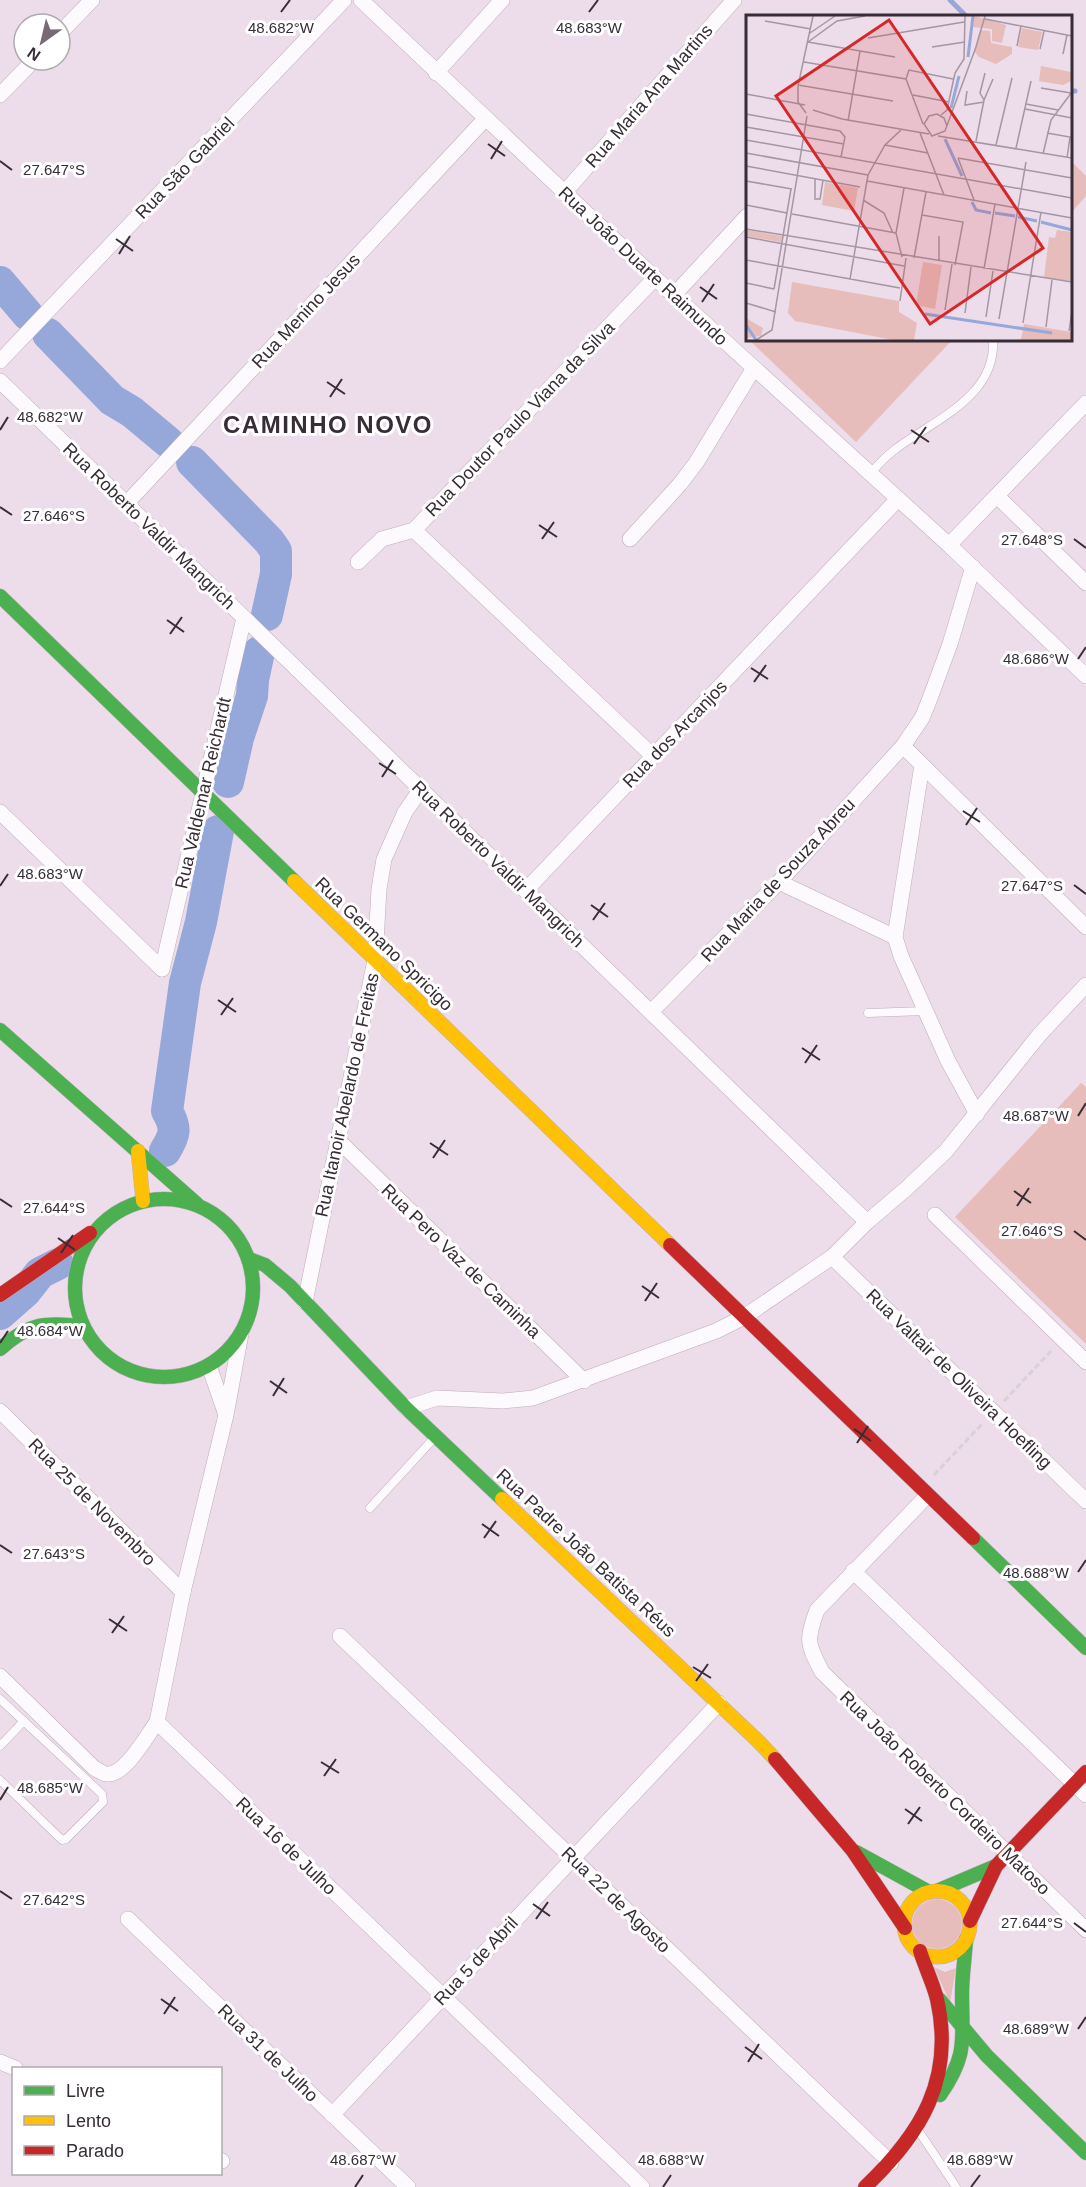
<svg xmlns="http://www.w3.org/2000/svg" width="1086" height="2187" font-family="Arial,sans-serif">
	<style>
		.green { fill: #e6bdba }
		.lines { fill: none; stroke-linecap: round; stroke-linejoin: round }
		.stream { stroke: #96a7d9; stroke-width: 5 }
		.river { stroke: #96a7d9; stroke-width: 32 }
		.lane-casing { stroke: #bcaeba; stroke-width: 9 }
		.street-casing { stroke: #bcaeba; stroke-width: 16 }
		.fast-casing { stroke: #bcaeba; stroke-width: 15 }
		.slow-casing { stroke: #bcaeba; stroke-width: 15 }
		.jam-casing { stroke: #bcaeba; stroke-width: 15 }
		.path { stroke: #d6d2d6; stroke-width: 3; stroke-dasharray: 6 3; stroke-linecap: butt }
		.lane { stroke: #fcfafc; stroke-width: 8 }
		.street { stroke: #fcfafc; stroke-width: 15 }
		.fast { stroke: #4caf50; stroke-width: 14 }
		.slow { stroke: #ffc107; stroke-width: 14 }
		.jam { stroke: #c62828; stroke-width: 14 }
		.ticks { fill: none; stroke: #372d36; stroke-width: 2 }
		.labels { text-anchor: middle; stroke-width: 6; stroke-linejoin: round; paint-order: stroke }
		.street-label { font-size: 18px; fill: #372d36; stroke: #fff }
		.district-label { font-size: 24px; font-weight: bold; letter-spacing: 1.5px; fill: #372d36; stroke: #fff }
		.inset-river { fill: none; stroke: #96a7d9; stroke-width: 3 }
		.inset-road { fill: none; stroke: #a496a2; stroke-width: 1.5 }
		.view { fill: #d62828; fill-opacity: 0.15; stroke: #d62828; stroke-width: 3 }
		.inset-edge { fill: none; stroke: #372d36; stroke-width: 3 }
		.ticks-label { font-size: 15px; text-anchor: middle; fill: #372d36; stroke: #fff; stroke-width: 6; stroke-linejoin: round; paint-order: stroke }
	</style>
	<rect width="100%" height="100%" fill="#eddcea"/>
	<g class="green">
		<path d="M1070,160L1086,176V196L1070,214Z"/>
		<path d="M748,339H953L856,442Z"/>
		<path d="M1081,1083L1086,1087V1344L955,1217Z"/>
		<circle cx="937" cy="1924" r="25"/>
		<path d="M934,1967L945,1972L956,1968L950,2003Z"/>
	</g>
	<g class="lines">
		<g class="stream">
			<path d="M950,0L966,16"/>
			<path d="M1070,91H1075"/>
		</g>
		<g class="river">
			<path d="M0,282L28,315"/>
			<path d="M48,334L112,400L132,412L168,442"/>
			<path d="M192,462L269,541L276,551V574L267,615"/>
			<path d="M228,782L238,738L252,696L253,680L259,652"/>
			<path d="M165,1151C175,1135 177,1128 167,1111L185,983L201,922L218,831"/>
			<path d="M0,1314L25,1292L40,1273L58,1264"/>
		</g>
		<defs>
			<g id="lane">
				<path d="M870,474C877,466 885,457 893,451C931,421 997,398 993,339"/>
				<path d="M868,1013L925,1011"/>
				<path d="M370,1508L435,1437"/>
				<path d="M0,1699L102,1794L103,1802L66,1839L62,1840L0,1780"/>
				<path d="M0,1746L24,1721"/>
				<path d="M918,2130L956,2187"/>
			</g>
			<g id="street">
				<path d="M361,0L655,278L949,545L1086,676"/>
				<path d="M60,33L92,0"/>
				<path d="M436,73L502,0"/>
				<path d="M0,95L34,60"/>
				<path d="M564,193L734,0"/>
				<path d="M674,295L747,216"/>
				<path d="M0,361L344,0"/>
				<path d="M0,381L867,1222"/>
				<path d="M997,496L1086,583"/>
				<path d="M126,504L485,119"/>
				<path d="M630,539L680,484L696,463L754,368"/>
				<path d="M949,545L1086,403"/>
				<path d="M358,562L382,539L414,530"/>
				<path d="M903,746L1086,927"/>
				<path d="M653,756L414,530L655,278"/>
				<path d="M922,765L895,937L901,956L948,1061L977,1114"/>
				<path d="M0,812L162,969"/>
				<path d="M779,882L895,937"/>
				<path d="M526,890L898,499"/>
				<path d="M162,969L244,618"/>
				<path d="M651,1012L779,882L903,746L922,718L929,701L950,644L973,567"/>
				<path d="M338,1140L584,1381"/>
				<path d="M935,1215L1086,1362"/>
				<path d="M832,1257L1086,1501"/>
				<path d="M305,1302L375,960L379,889L384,859L405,812L421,789"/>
				<path d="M241,1334L226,1415L183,1592L157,1722L642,2187"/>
				<path d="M209,1366L225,1412"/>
				<path d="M406,1408L437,1398L503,1401L533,1398L716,1331L744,1317L832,1257L867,1222L907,1188L946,1151L1040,1034L1086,985"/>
				<path d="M0,1411L183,1592"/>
				<path d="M927,1496L817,1610C806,1641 807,1643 822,1672L1086,1930"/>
				<path d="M853,1571L1086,1795"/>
				<path d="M340,1636L891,2163"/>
				<path d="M0,1676L94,1768C98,1770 103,1774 107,1774C125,1776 147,1735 157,1722"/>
				<path d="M128,1919L408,2187"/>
				<path d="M0,2062L15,2068"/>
				<path d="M332,2115L719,1703"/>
				<path d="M220,2160L222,2161"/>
			</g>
			<g id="fast">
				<path d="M0,596L294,881"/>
				<path d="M0,1030L197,1204"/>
				<circle cx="164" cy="1288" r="89"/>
				<path d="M249,1259L265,1265L290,1286L406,1408L502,1499"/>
				<path d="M0,1349C29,1323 44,1322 82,1326"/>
				<path d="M973,1538L1086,1648"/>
				<path d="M856,1852L929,1892"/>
				<path d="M937,1891L996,1866"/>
				<path d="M939,1999L987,2056L1086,2153"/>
				<path d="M940,2095C968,2055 962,2040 962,1994C962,1976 965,1957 966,1939"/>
			</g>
			<g id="slow">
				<path d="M294,881L670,1245"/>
				<path d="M138,1151L143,1201"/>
				<path d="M502,1499L758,1741L775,1759"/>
				<circle cx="937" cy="1924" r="33"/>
			</g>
			<g id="jam">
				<path d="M670,1245L973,1538"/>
				<path d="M0,1295L90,1233"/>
				<path d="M775,1759L853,1851L905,1928"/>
				<path d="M970,1921L996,1866L1086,1772"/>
				<path d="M865,2187C921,2134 955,2079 937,1999C933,1983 925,1967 920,1951"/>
			</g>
		</defs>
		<use href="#lane" class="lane-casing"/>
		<use href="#street" class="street-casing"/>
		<use href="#fast" class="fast-casing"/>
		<use href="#slow" class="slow-casing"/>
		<use href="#jam" class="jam-casing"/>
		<g class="path">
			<path d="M1004,1401L1051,1351"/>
			<path d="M934,1475L983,1423"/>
		</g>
		<use href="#lane" class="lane"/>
		<use href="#street" class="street"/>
		<use href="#fast" class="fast"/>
		<use href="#slow" class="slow"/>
		<use href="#jam" class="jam"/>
	</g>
	<path class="ticks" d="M281,12L290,0M589,12L598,0M488,144L505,156M491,159L502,141M0,161L12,170M116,239L133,251M119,254L130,236M700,287L717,299M702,302L714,284M327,382L345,394M330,397L342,379M0,430L8,417M911,430L929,442M914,444L926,427M0,507L12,515M539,525L557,537M542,539L554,522M1074,539L1086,548M167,620L184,632M170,634L182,617M1078,659L1086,647M751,668L768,679M754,682L766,665M379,763L396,774M382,777L393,760M963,811L980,822M966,825L977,808M1074,885L1086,894M0,886L8,874M591,905L608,917M593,920L605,903M218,1000L236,1012M221,1015L233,998M802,1048L820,1060M805,1063L817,1045M1078,1116L1086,1103M430,1143L448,1155M433,1158L445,1140M1014,1191L1031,1203M0,1199L12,1207M1017,1206L1029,1188M1074,1231L1086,1240M58,1238L75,1250M61,1253L73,1235M642,1286L659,1298M645,1301L657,1283M0,1343L8,1331M270,1381L287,1393M273,1396L284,1378M854,1429L871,1441M857,1443L868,1426M482,1524L499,1536M484,1538L496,1521M0,1545L12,1553M1078,1572L1086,1560M109,1619L127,1631M112,1633L124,1616M693,1667L711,1678M696,1681L708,1664M321,1762L339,1773M324,1776L336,1759M0,1800L8,1787M905,1809L922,1821M908,1824L920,1807M0,1891L12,1899M533,1904L550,1916M536,1919L548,1902M1074,1923L1086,1932M161,1999L178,2011M164,2014L175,1997M1078,2029L1086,2017M745,2047L762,2059M748,2062L759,2044M355,2187L363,2175M663,2187L671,2175M971,2187L980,2175"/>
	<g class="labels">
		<g class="street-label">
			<text transform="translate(649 96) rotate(-49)" y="6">Rua Maria Ana Martins</text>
			<text transform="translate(185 168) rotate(-46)" y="6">Rua São Gabriel</text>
			<text transform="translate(643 266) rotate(43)" y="6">Rua João Duarte Raimundo</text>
			<text transform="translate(306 311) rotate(-47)" y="6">Rua Menino Jesus</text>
			<text transform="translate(520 419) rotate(-46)" y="6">Rua Doutor Paulo Viana da Silva</text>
			<text transform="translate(149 526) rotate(44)" y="6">Rua Roberto Valdir Mangrich</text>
			<text transform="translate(675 734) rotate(-46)" y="6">Rua dos Arcanjos</text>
			<text transform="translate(203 793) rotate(-77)" y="6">Rua Valdemar Reichardt</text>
			<text transform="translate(498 864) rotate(44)" y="6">Rua Roberto Valdir Mangrich</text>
			<text transform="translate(778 880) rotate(-47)" y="6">Rua Maria de Souza Abreu</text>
			<text transform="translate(384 944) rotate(44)" y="6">Rua Germano Spricigo</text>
			<text transform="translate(347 1095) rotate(-78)" y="6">Rua Itanoir Abelardo de Freitas</text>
			<text transform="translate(461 1261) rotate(44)" y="6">Rua Pero Vaz de Caminha</text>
			<text transform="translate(959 1379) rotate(44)" y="6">Rua Valtair de Oliveira Hoefling</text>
			<text transform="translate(92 1502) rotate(45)" y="6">Rua 25 de Novembro</text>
			<text transform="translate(586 1553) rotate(43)" y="6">Rua Padre João Batista Réus</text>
			<text transform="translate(945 1793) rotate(44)" y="6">Rua João Roberto Cordeiro Matoso</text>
			<text transform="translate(286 1846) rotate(44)" y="6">Rua 16 de Julho</text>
			<text transform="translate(616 1900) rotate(44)" y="6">Rua 22 de Agosto</text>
			<text transform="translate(476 1961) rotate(-47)" y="6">Rua 5 de Abril</text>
			<text transform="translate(268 2053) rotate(44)" y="6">Rua 31 de Julho</text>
		</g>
		<g class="district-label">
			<text x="328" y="433">CAMINHO NOVO</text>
		</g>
	</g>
	<g transform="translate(746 15)">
		<rect width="326" height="326" fill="#eddcea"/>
		<path d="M228,1L260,10L256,28L246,26V14L227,12ZM276,13L296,17L292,35L272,32ZM234,15L244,16L245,28L266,32V39L250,49L233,42L228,36ZM295,51L325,57V66L317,70L293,66ZM79,167L112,173L108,196L76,190ZM0,215L36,221L35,227L0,221ZM311,215L325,217V266L298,263L303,222L309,223ZM177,247L196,250L189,294L170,290ZM46,267L153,286V297L171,308L168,325H147L49,306L42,298ZM0,303L17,313L15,321L0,323ZM278,309L325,317V325H275Z" fill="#e6bdba"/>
		<path class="inset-river" d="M222,42L227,1M205,93L213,61M199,124L216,161M226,187L230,195L245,198M249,198L269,201M272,202L291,206M295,207L326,215M179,299L306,318M0,310L10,325"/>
		<path class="inset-road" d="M239,4L326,21M19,6L65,14M64,18L89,1M122,23L218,7M62,27L149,42M62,27L91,6L119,1M271,31L275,11M186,32L219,27M294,34L298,16M317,39L321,20M58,47L160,64L177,109M160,64L163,55L207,64M52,70L147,86M295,73L325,78M221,76L219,90L238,87M0,79L59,90M167,80L203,87M238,85L234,78L239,58M280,89L312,95M279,94L326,103M67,95L96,104L183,119M60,98L52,87V71L67,1M0,99L94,116L99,122L95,142M195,100L201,95L209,58L218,44L219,1M102,106L114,36M201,111L198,103L191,99L183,101L178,109L186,121L199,116L230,32L239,1M0,112L98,129M174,118L198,180M301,118L324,122L321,143M192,121L326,143M0,125L326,183M230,126L238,85L247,64M139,130L182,138M250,130L266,63M270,133L285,66M0,138L122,160M297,139L305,105L326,77M212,143L326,163M212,143L228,185M0,151L114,172M69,164V184H74L77,165M0,166L46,174M121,166L326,203M117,185L138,198L147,218M0,190L41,198M46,199L150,218M176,200L217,207L209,250M0,214L326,267M0,222L158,251M156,242L150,218L158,173M168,243L180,177M0,245L154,273M193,247V221M238,254L249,189M104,264L122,160L139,130L155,115M0,268L28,274M28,274L45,174M154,286L160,243M0,288L30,297M199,295L206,249M219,298L225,252M240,302L247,256M253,304L280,147M277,308L295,197M300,312L306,265M323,316L326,296M10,325L26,315L61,101"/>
		<path class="view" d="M143,5L297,233L184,309L30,81Z"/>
		<rect width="326" height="326" class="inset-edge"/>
	</g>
	<g class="ticks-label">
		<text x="281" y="33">48.682°W</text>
		<text x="589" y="33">48.683°W</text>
		<text x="54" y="175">27.647°S</text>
		<text x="50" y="422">48.682°W</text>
		<text x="54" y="521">27.646°S</text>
		<text x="1032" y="545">27.648°S</text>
		<text x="1036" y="664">48.686°W</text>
		<text x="50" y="879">48.683°W</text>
		<text x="1032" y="891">27.647°S</text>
		<text x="1036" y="1121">48.687°W</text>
		<text x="54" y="1213">27.644°S</text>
		<text x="1032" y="1236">27.646°S</text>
		<text x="50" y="1336">48.684°W</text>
		<text x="54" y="1559">27.643°S</text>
		<text x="1036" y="1578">48.688°W</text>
		<text x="50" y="1793">48.685°W</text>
		<text x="54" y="1905">27.642°S</text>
		<text x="1032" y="1928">27.644°S</text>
		<text x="1036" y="2034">48.689°W</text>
		<text x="363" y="2165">48.687°W</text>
		<text x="671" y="2165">48.688°W</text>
		<text x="980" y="2165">48.689°W</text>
	</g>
	<rect x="12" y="2067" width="210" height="108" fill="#ffffff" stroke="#afabaf" stroke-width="1.5"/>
	<rect x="24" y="2086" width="30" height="9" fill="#4caf50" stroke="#afabaf" stroke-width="1.5"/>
	<text x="66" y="2097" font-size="18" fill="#372d36">Livre</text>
	<rect x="24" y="2116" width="30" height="9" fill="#ffc107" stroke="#afabaf" stroke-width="1.5"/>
	<text x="66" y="2127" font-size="18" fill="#372d36">Lento</text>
	<rect x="24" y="2146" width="30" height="9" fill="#c62828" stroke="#afabaf" stroke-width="1.5"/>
	<text x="66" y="2157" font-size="18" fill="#372d36">Parado</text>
	<g transform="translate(42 42) rotate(214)"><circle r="28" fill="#ffffff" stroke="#afabaf" stroke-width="1.5"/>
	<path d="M0-4.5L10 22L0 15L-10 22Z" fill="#776a75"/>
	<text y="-9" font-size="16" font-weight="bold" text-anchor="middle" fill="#372d36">N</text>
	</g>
</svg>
